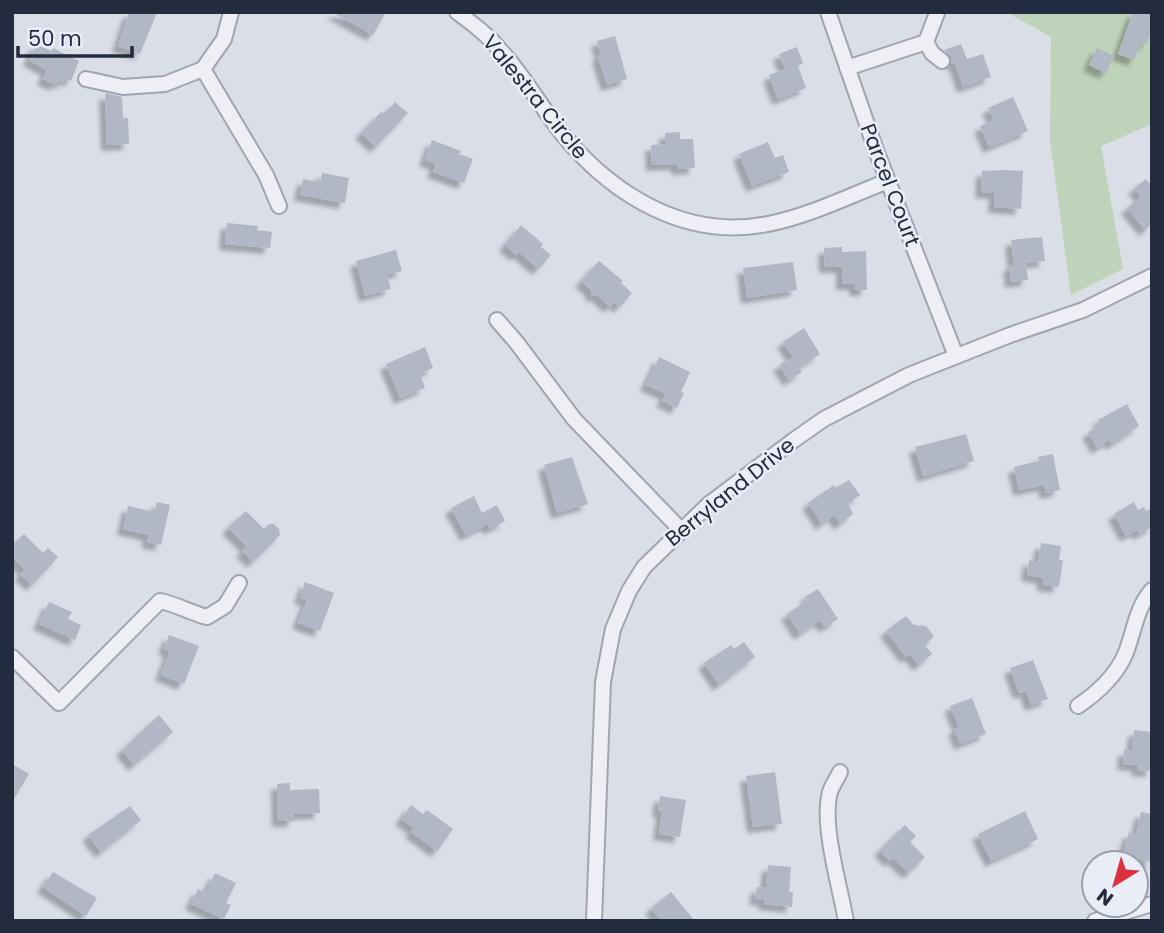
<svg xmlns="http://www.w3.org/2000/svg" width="1164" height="933" font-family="Poppins,sans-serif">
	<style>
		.green { fill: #bfd2ba }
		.building { fill: #b1b7c4; filter: url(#shadow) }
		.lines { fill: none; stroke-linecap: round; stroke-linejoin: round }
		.minor-casing { stroke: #9fa5b1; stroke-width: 18 }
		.minor { stroke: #edeff5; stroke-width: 14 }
		.labels { text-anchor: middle; stroke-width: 5; stroke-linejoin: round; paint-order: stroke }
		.street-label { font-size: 21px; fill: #232b3e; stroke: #e9edf5 }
	</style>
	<defs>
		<filter id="shadow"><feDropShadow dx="-6" dy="6" stdDeviation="2" flood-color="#0004"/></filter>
	</defs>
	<rect width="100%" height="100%" fill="#dadee7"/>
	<path class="green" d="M1006,12H1152V124L1101,146L1123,269L1071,295L1050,140L1051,37Z"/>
	<g class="building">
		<path d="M129,12H157L140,54L118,46Z"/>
		<path d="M332,12H386L373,35Z"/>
		<path d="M1133,12H1152V29L1146,44L1142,42L1134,60L1118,54Z"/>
		<path d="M615,36L627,79L607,85L598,56L601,55L597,41Z"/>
		<path d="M36,44L52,51L53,48L79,61L71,81L65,78L63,83L58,81L56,85L43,79L47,70L29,60Z"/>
		<path d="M961,44L967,59L983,54L991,77L963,87L955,63L951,64V57L944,50Z"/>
		<path d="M797,47L803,63L798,66L806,88L778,99L769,75L785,69L779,54Z"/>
		<path d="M1097,48L1114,56L1106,73L1089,65Z"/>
		<path d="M105,93L122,97L123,118H128L129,144L107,145Z"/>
		<path d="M1013,97L1028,131L989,147L980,126L994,120L988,108Z"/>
		<path d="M395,102L408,113L376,147L361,133L381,112L384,114Z"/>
		<path d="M680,132V139H693L695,168L677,169V164L652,165L651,145L665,144V133Z"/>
		<path d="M432,140L461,151L459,154L473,159L464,183L433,172L436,164L425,160Z"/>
		<path d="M768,142L775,158L783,155L789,172L752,186L739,154Z"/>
		<path d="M1005,170L1023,171L1021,209L994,207L995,193L981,192L982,171Z"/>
		<path d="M322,173L349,178L345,203L300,195L303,179L320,182Z"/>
		<path d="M1146,179L1152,186V224L1145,230L1127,208L1141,197L1134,188Z"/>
		<path d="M227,223L258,226L257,230L272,232L270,248L225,244Z"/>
		<path d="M521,225L543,244L541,247L551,255L538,269L519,252L516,255L505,245Z"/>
		<path d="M1042,237L1045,261L1026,263L1028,280L1011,282L1009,265H1014L1011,240Z"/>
		<path d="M842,247V252L866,251L867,290H855V284H842V267H825L824,248Z"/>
		<path d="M396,250L402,271L387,275L391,289L365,296L356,261Z"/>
		<path d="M599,261L623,281L621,283L632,293L620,307L614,302L610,307L597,295L592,296L591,290L581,281Z"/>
		<path d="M793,262L797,290L747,298L743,268Z"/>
		<path d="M804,328L820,354L799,367L802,372L789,380L779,365L793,357L783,342Z"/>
		<path d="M425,347L433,368L420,374L425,388L400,398L386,364Z"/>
		<path d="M659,357L690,372L681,392L684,393L677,408L662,401L666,394L646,385Z"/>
		<path d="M1127,404L1139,426L1112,444L1110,440L1097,448L1088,432L1101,425L1098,420Z"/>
		<path d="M966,434L974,461L923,476L915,447Z"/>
		<path d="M1053,454L1060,490L1046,493L1044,485L1019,490L1014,467L1039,461L1038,457Z"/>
		<path d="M572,457L588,504L557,513L544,465Z"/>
		<path d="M849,480L860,495L848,503L853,514L840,524L834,515L822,524L808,503L834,485L836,488Z"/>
		<path d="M474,496L482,513L497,505L505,521L490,529L487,524L466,535L451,508Z"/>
		<path d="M157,502L170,505L161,545L147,542L149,535L123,529L128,506L155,512Z"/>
		<path d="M1134,502L1138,510L1144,507L1146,511L1152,508V527L1139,534L1137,530L1126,536L1114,514Z"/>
		<path d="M246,511L264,529L269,524H274L279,529L280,535L253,562L242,551L247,547L228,528Z"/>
		<path d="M24,534L43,553L48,548L58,557L32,585L20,574L25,570L12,557V545Z"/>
		<path d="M1041,543L1061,546L1059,560H1063L1059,587L1043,585V578L1027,575L1029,560L1038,562Z"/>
		<path d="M305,582L334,593L320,631L298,623L307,600L300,598Z"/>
		<path d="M818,589L838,619L825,627L820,620L800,634L787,614L808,600L805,597Z"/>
		<path d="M49,602L72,612L68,619L81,625L75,640L39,624Z"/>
		<path d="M906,616L914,625L926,626L934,636L925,645L932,654L919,665L910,654L906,657L886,631Z"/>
		<path d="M169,635L199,646L184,684L161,675L170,651L164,649Z"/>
		<path d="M744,642L755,657L719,685L704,663L731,645L734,649Z"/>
		<path d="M1033,660L1048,699L1031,705L1026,691L1019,693L1010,668Z"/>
		<path d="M972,698L986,734L960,744L954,729L959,727L950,706Z"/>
		<path d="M159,715L173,732L134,765L122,750Z"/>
		<path d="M1134,730L1152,732V771L1137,770V765L1123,764L1124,750H1132Z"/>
		<path d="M12,764L29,774L12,802Z"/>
		<path d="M775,772L782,824L753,827L746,776Z"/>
		<path d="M290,783V790L319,789L320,813L294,814V821H278L277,784Z"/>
		<path d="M660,796L686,800L680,837L659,834L662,811H658Z"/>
		<path d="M411,805L423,814L427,810L453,829L437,851L411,832L414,828L401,819Z"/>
		<path d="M130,806L141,820L101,852L88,835Z"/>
		<path d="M1025,811L1038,839L991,861L978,834Z"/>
		<path d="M1141,812L1152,814V862L1123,855L1129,832L1136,834Z"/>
		<path d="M905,825L916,836L910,842L925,857L909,873L893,858L890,861L880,850Z"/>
		<path d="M768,865L791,867L789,892H793L792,907L764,904L765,900L755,899L757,887L766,888Z"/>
		<path d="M53,872L97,898L86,916L43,887Z"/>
		<path d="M215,873L236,883L226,903L231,905L224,919L191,904L198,889L205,893Z"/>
		<path d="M671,892L695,921H661L651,908Z"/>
	</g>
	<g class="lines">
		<defs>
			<g id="minor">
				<path d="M457,12C473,24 489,36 501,51C525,77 542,109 564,136C615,197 687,240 768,224C809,216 849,196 888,181"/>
				<path d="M828,12L877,153L956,356"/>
				<path d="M926,42L932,53L942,61"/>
				<path d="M847,68L926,42L937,13"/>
				<path d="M203,69L266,175L279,206"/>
				<path d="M86,79L123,87L165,84L203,69L224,39L231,12"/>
				<path d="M497,320L517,343L574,419L681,530"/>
				<path d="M12,657L59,703L160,601C176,604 191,613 207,617L225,606L239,583"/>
				<path d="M1078,706C1097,693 1114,678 1124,657C1134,635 1135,609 1152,590"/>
				<path d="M840,772C837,779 832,785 830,792C821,825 840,886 846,921"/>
				<path d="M594,921L603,682L613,629L629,591L644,567L709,504L794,440L824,419L909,375L1010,335L1083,310L1152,276"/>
				<path d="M1095,921L1152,904"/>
			</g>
		</defs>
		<use href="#minor" class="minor-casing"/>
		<use href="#minor" class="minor"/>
	</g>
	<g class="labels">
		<g class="street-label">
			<text transform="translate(535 97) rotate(51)" y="7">Valestra Circle</text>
			<text transform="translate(890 185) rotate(69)" y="7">Parcel Court</text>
			<text transform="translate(730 492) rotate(-39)" y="7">Berryland Drive</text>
		</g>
	</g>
	<rect width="1164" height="933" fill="none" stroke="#232b3e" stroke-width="28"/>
	<g transform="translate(1115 884) rotate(217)"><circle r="33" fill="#e9edf5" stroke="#9a9fac" stroke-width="2"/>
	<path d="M0-5L12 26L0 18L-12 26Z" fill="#db303d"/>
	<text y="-10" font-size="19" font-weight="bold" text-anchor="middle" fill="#232b3e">N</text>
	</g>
	<path d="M18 46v10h114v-10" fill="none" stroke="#232b3e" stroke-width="3.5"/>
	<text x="28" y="46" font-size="21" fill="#232b3e" stroke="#e9edf5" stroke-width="5" paint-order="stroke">50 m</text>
</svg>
